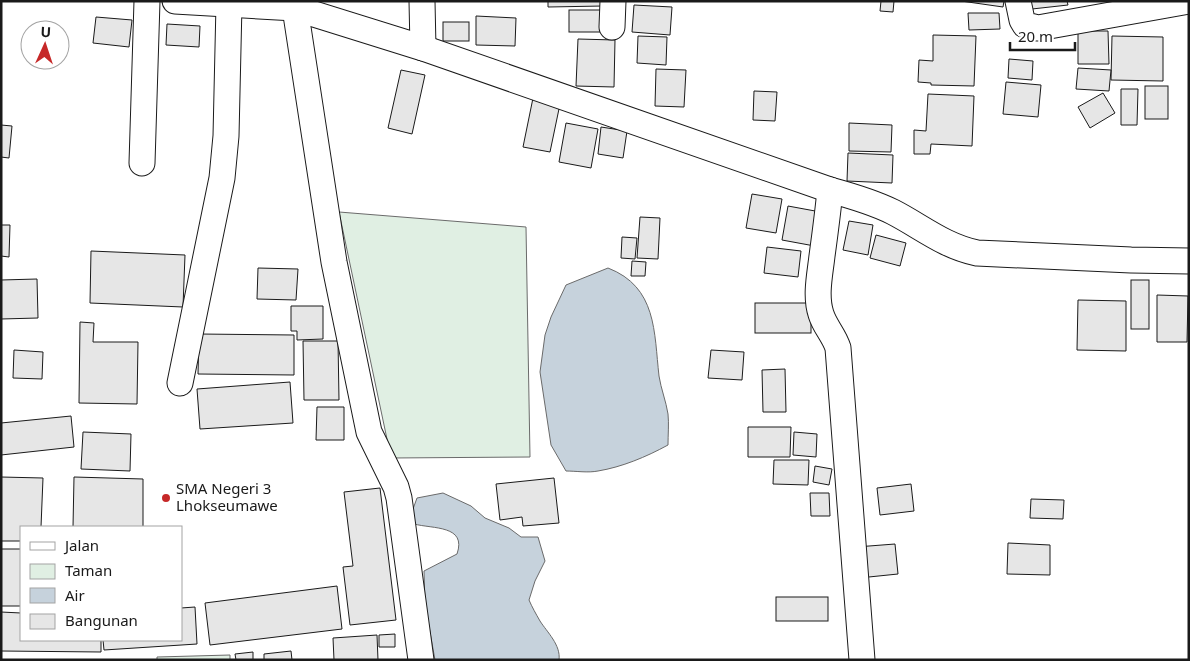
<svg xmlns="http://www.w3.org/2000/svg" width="1190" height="661" font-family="'Noto Sans',sans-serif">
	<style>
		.green { fill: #e0efe3; stroke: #6a6a6a }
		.water { fill: #c6d2dc; stroke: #6a6a6a }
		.building { fill: #e6e6e6; stroke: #1a1a1a }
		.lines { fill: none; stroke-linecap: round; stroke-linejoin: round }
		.minor-casing { stroke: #1a1a1a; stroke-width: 27 }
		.minor { stroke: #fff; stroke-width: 25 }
		.poi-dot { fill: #c62828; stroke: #fff; stroke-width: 2 }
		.labels { text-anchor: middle; stroke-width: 4; stroke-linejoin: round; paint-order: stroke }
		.poi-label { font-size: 15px; fill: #1a1a1a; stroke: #fff; text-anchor: start }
	</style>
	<rect width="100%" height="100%" fill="#fff"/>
	<g class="green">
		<path d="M339,212L526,227L530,457L391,458Z"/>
		<path d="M230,655V660H157V657Z"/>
	</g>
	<g class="water">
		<path d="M608,268C657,287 654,332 659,376C661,389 666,401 668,414C669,423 668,435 668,445C646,457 622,467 598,471C588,473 576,471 566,471L551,445L540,372L545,335L551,317L566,285Z"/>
		<path d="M443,493L471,506L485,518L509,528L521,537H538L545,561L535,581L529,600C532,607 536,614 540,621C547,632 561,645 559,660H435L425,604L424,571L457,554C467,525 433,529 414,524L413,509L417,498Z"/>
	</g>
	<g class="building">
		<path d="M548,1H602L603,6L548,7Z"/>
		<path d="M881,1H894L893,12L880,11Z"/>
		<path d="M961,1H1004L1003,7Z"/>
		<path d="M1031,1H1067L1068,5L1032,9Z"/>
		<path d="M634,5L672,7L670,35L632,32Z"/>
		<rect x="569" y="10" width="36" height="22"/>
		<path d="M968,13H999L1000,29L969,30Z"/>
		<path d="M476,16L516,18L515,46L476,45Z"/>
		<path d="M96,17L132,20L129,47L93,43Z"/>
		<rect x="443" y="22" width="26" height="19"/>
		<path d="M167,24L200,26L199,47L166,45Z"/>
		<path d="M1078,31H1108L1109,64H1078Z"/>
		<path d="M933,35L976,36L974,86L931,85V83L918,82L919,60L933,61Z"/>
		<path d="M638,36L667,37L666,65L637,63Z"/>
		<path d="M1112,36L1163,37V81L1111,80Z"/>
		<path d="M578,39L615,40L614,87L576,86Z"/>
		<path d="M1009,59L1033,61L1032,80L1008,78Z"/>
		<path d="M1078,68L1111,70L1109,91L1076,89Z"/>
		<path d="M656,69L686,70L684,107L655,106Z"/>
		<path d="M401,70L425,75L412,134L388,128Z"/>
		<path d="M1006,82L1041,85L1038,117L1003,114Z"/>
		<rect x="1145" y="86" width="23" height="33"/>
		<path d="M1121,89H1138L1137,125H1121Z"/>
		<path d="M754,91L777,92L775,121L753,120Z"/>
		<path d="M1103,93L1115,113L1090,128L1078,107Z"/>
		<path d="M928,94L974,96L972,146L931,144L930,154H914V130L926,131Z"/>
		<path d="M533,98L560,104L550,152L523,147Z"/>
		<path d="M566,123L598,129L591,168L559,162Z"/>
		<path d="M849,123L892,125L891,152L849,151Z"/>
		<path d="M1,125L12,126L9,158L1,157Z"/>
		<path d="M601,127L627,131L623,158L598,154Z"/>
		<path d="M848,153L893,155L892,183L847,181Z"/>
		<path d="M752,194L782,199L776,233L746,228Z"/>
		<path d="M788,206L826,213L820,247L782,240Z"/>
		<path d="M640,217L660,218L658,259L637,258Z"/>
		<path d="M849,221L873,225L868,255L843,250Z"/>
		<path d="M1,225H10L9,257L1,256Z"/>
		<path d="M876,235L906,243L900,266L870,258Z"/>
		<path d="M622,237L637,238L635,259L621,258Z"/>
		<path d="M767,247L801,251L798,277L764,273Z"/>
		<path d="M91,251L185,255L183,307L90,303Z"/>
		<path d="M632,261L646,262L645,276H631Z"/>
		<path d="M258,268L298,269L296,300L257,299Z"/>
		<path d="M37,279L38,318L1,319V280Z"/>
		<rect x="1131" y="280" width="18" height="49"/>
		<path d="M1157,295L1188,296L1187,342H1157Z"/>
		<path d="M1078,300L1126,301V351L1077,350Z"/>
		<rect x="755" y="303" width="56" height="30"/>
		<path d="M291,306H323V339L297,340V331H291Z"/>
		<path d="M80,322L94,323L93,342H138L137,404L79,403Z"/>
		<path d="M199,334L294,335V375L198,374Z"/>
		<path d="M303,341H338L339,400H304Z"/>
		<path d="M14,350L43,352L42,379L13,378Z"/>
		<path d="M711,350L744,352L742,380L708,378Z"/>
		<path d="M785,369L786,412H763L762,370Z"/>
		<path d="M290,382L293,423L200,429L197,389Z"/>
		<path d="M317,407H344V440H316Z"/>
		<path d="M71,416L74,447L1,455V423Z"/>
		<path d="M748,427H791L790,457H748Z"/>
		<path d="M83,432L131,434L130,471L81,469Z"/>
		<path d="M794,432L817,434L816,457L793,455Z"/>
		<path d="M774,460H809L808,485L773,484Z"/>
		<path d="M815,466L832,469L829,485L813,482Z"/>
		<path d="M1,477L43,478L41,527H21V541H1Z"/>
		<path d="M74,477L143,479V527H73Z"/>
		<path d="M554,478L559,523L523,526L522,517L500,520L496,484Z"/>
		<path d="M911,484L914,511L880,515L877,488Z"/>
		<path d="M380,488L396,620L350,625L343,567L353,566L344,492Z"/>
		<path d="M810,493H829L830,516H811Z"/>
		<path d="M1031,499L1064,500L1063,519L1030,518Z"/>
		<path d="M1008,543L1050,545V575L1007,574Z"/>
		<path d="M895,544L898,574L859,578L856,547Z"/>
		<rect x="1" y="549" width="20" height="57"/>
		<path d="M337,586L342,629L210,645L205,603Z"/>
		<rect x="776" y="597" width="52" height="24"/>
		<path d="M195,607L197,644L104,650L103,640H181V608Z"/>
		<path d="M1,612L21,613V640H101V652L1,651Z"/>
		<path d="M395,634V647H379V635Z"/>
		<path d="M377,635L378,660H334L333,638Z"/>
		<path d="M291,651L292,660H264V654Z"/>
		<path d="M253,652V660H236L235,654Z"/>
	</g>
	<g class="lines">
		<defs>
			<g id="minor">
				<path d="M175,1L295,8L423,48L830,190C852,196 873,202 893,212C922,227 944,246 977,253L1131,260L1189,261"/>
				<path d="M422,1L423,48"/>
				<path d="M1018,1L1022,20L1025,25L1038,28L1189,1"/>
				<path d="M295,8L334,262L369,432L396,487L399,498L421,660"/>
				<path d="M612,27L613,1"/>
				<path d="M142,163L147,1"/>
				<path d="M830,190C828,212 825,234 822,256C820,274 815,296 821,314C825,327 834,335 838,348L862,660"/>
				<path d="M180,383L222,178L226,136L229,4"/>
			</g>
		</defs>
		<use href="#minor" class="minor-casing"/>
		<use href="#minor" class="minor"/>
	</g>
	<circle class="poi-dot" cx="166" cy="498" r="5"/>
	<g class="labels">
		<g class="poi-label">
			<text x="176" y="494">SMA Negeri 3<tspan x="176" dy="17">Lhokseumawe</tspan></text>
		</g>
	</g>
	<rect width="1190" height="661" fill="none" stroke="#1a1a1a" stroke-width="5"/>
	<rect x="20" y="526" width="162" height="115" fill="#ffffff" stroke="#a3a3a3"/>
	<rect x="30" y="542" width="25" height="8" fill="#ffffff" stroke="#a3a3a3"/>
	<text x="65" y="551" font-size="15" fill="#1a1a1a">Jalan</text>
	<rect x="30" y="564" width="25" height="15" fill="#e0efe3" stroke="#a3a3a3"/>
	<text x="65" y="576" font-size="15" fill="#1a1a1a">Taman</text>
	<rect x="30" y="588" width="25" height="15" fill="#c6d2dc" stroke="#a3a3a3"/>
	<text x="65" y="601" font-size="15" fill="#1a1a1a">Air</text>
	<rect x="30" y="614" width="25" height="15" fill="#e6e6e6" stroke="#a3a3a3"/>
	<text x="65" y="626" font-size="15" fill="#1a1a1a">Bangunan</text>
	<g transform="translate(45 45) rotate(3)"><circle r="24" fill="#ffffff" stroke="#a3a3a3"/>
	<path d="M0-4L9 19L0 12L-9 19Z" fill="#c62828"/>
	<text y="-8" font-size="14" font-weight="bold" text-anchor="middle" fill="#1a1a1a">U</text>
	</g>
	<path d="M1010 42v8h65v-8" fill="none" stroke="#1a1a1a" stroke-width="2.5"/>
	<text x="1018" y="42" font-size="15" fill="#1a1a1a" stroke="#ffffff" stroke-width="4" paint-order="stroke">20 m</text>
</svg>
